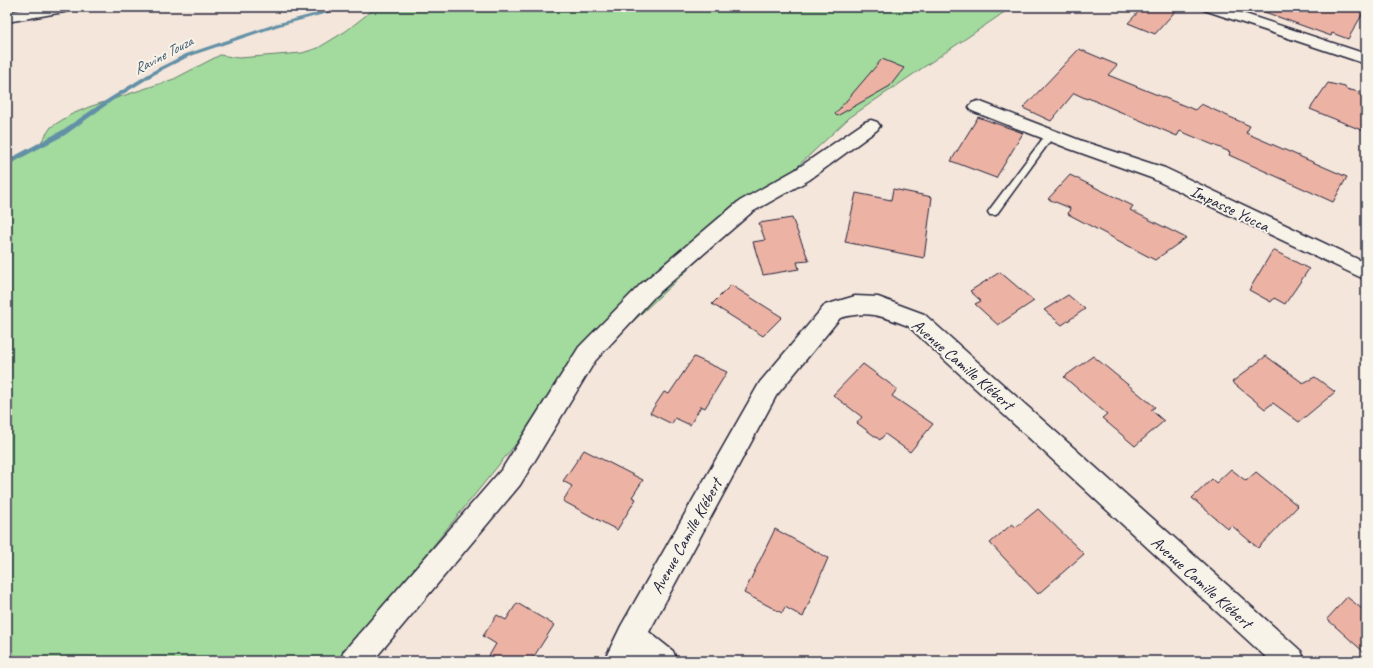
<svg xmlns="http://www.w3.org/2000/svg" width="1373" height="668" font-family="Caveat,sans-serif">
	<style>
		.green { fill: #a3da9d; stroke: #627e6c }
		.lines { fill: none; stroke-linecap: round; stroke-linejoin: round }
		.stream { fill: #6290a6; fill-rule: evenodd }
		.building { fill: #ecb3a5; stroke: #22223b }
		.service-casing { stroke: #22223b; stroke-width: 3 }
		.minor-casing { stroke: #22223b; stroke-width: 3 }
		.service { fill: #f7f3e8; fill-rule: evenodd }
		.minor { fill: #f7f3e8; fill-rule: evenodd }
		.labels { text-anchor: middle; stroke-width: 4; stroke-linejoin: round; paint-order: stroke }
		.far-water-label { font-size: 15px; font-style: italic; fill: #425970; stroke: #f7f3e8 }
		.street-label { font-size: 17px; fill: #22223b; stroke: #f7f3e8 }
	</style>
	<rect width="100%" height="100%" fill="#f5e6db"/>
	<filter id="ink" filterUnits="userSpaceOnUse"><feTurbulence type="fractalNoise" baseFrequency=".025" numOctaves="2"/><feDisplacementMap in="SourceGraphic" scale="8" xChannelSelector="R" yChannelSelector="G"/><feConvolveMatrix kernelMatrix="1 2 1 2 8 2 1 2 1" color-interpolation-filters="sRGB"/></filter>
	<g filter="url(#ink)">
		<path class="green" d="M374,7H1012L849,118L557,393L340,661H7V166L37,148L51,127L70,115L89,107L174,79L220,55L239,58L302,53L318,48L346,31L374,9Z"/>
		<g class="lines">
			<path class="stream" d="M340,7H350L279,26L190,56L162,70L112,101L65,135L7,165V160L61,131L108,99L158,68L186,54L275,24Z"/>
		</g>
		<g class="building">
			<path d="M1143,7H1179L1155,34L1128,23Z"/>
			<path d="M1259,7H1366V8L1348,39L1332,33L1331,36L1259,10Z"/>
			<path d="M1079,49L1117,65L1108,75L1195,110L1201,104L1250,126L1246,133L1347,177L1333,202L1229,155L1230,152L1180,131L1177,136L1088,98L1087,99L1074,93L1051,121L1023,108Z"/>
			<path d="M882,59L904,68L890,86L837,116L835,114Z"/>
			<path d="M1328,83L1345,87L1346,89L1359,92V95L1366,96V132L1310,109Z"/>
			<path d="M978,117L1023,133L996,178L951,161Z"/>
			<path d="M1070,175L1133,206L1130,210L1186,238L1155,260L1068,214L1070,208L1048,199Z"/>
			<path d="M893,189L932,197L924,258L845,242L856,193L891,200Z"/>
			<path d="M792,218L809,261L797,262L799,269L763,275L753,242L765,240L759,223Z"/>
			<path d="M1273,250L1309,269L1285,304L1274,298L1271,302L1249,290Z"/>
			<path d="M1000,272L1034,301L998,325L975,304L981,301L970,291Z"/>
			<path d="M731,285L782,317L763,336L712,304Z"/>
			<path d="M1068,295L1085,309L1062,325L1044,310Z"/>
			<path d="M1093,356L1155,407L1151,410L1164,421L1135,446L1102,418L1107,414L1064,377Z"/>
			<path d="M1266,356L1303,383L1315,377L1335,392L1299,422L1273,403L1265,409L1232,382Z"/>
			<path d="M694,357L727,372L705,408L701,406L690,425L675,418L672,424L650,413L664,392L669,394Z"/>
			<path d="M863,364L897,389L892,396L933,424L910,452L885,434L880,440L857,423L862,417L833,395Z"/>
			<path d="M584,450L643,480L632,497L636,499L617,530L563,501L572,486L563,481Z"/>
			<path d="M1231,469L1246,481L1256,472L1298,506L1258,548L1231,525L1228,529L1192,498L1212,479L1216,483Z"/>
			<path d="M1038,509L1084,554L1038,594L990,543L1012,524L1016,527Z"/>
			<path d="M775,529L828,558L803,617L785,607L782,613L744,593Z"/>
			<path d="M1347,597L1366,612V654L1327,619Z"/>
			<path d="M517,603L554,625L531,661H486L496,644L483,636L497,615L506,620Z"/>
		</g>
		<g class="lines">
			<defs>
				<path id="service" d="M1050,132L1053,133L1054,135L1053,137L996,215H990L988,212L990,209L1047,133Z"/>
				<g id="minor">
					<path d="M37,7H72L69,10L64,12L7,22V12Z"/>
					<path d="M1201,7H1224L1366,54V64L1204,10Z"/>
					<path d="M978,101L1082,141L1165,168L1366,263V280L1151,178L1070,149L972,111L969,107L972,103Z"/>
					<path d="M871,120L877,122L880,126L877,130L809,180L752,212L655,296L595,361L520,485L373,661H340L344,651L502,469L579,347L641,284L738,202L795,170L865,122Z"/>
					<path d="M855,296L878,297L924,314L1301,651L1305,661H1270L908,326C882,316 869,310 840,318L776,396L649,632L673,651L677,661H640L636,657L634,661H604L621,626L760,382L825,305Z"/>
				</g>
			</defs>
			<use href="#service" class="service-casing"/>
			<use href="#minor" class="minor-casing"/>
			<use href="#service" class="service"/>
			<use href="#minor" class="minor"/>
		</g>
	</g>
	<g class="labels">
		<g class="far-water-label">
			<text transform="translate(163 55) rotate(-28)" y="5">Ravine Touza</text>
		</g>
		<g class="street-label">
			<text transform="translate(1230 208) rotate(26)" y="6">Impasse Yucca</text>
			<text transform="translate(963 364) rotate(41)" y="6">Avenue Camille Klébert</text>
			<text transform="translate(686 536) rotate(-61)" y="6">Avenue Camille Klébert</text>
			<text transform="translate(1202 582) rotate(42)" y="6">Avenue Camille Klébert</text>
		</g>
	</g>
	<rect width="1373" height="668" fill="none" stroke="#f7f3e8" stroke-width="24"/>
	<rect x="12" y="12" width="1349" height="644" fill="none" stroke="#22223b" stroke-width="1.5" filter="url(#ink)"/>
</svg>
